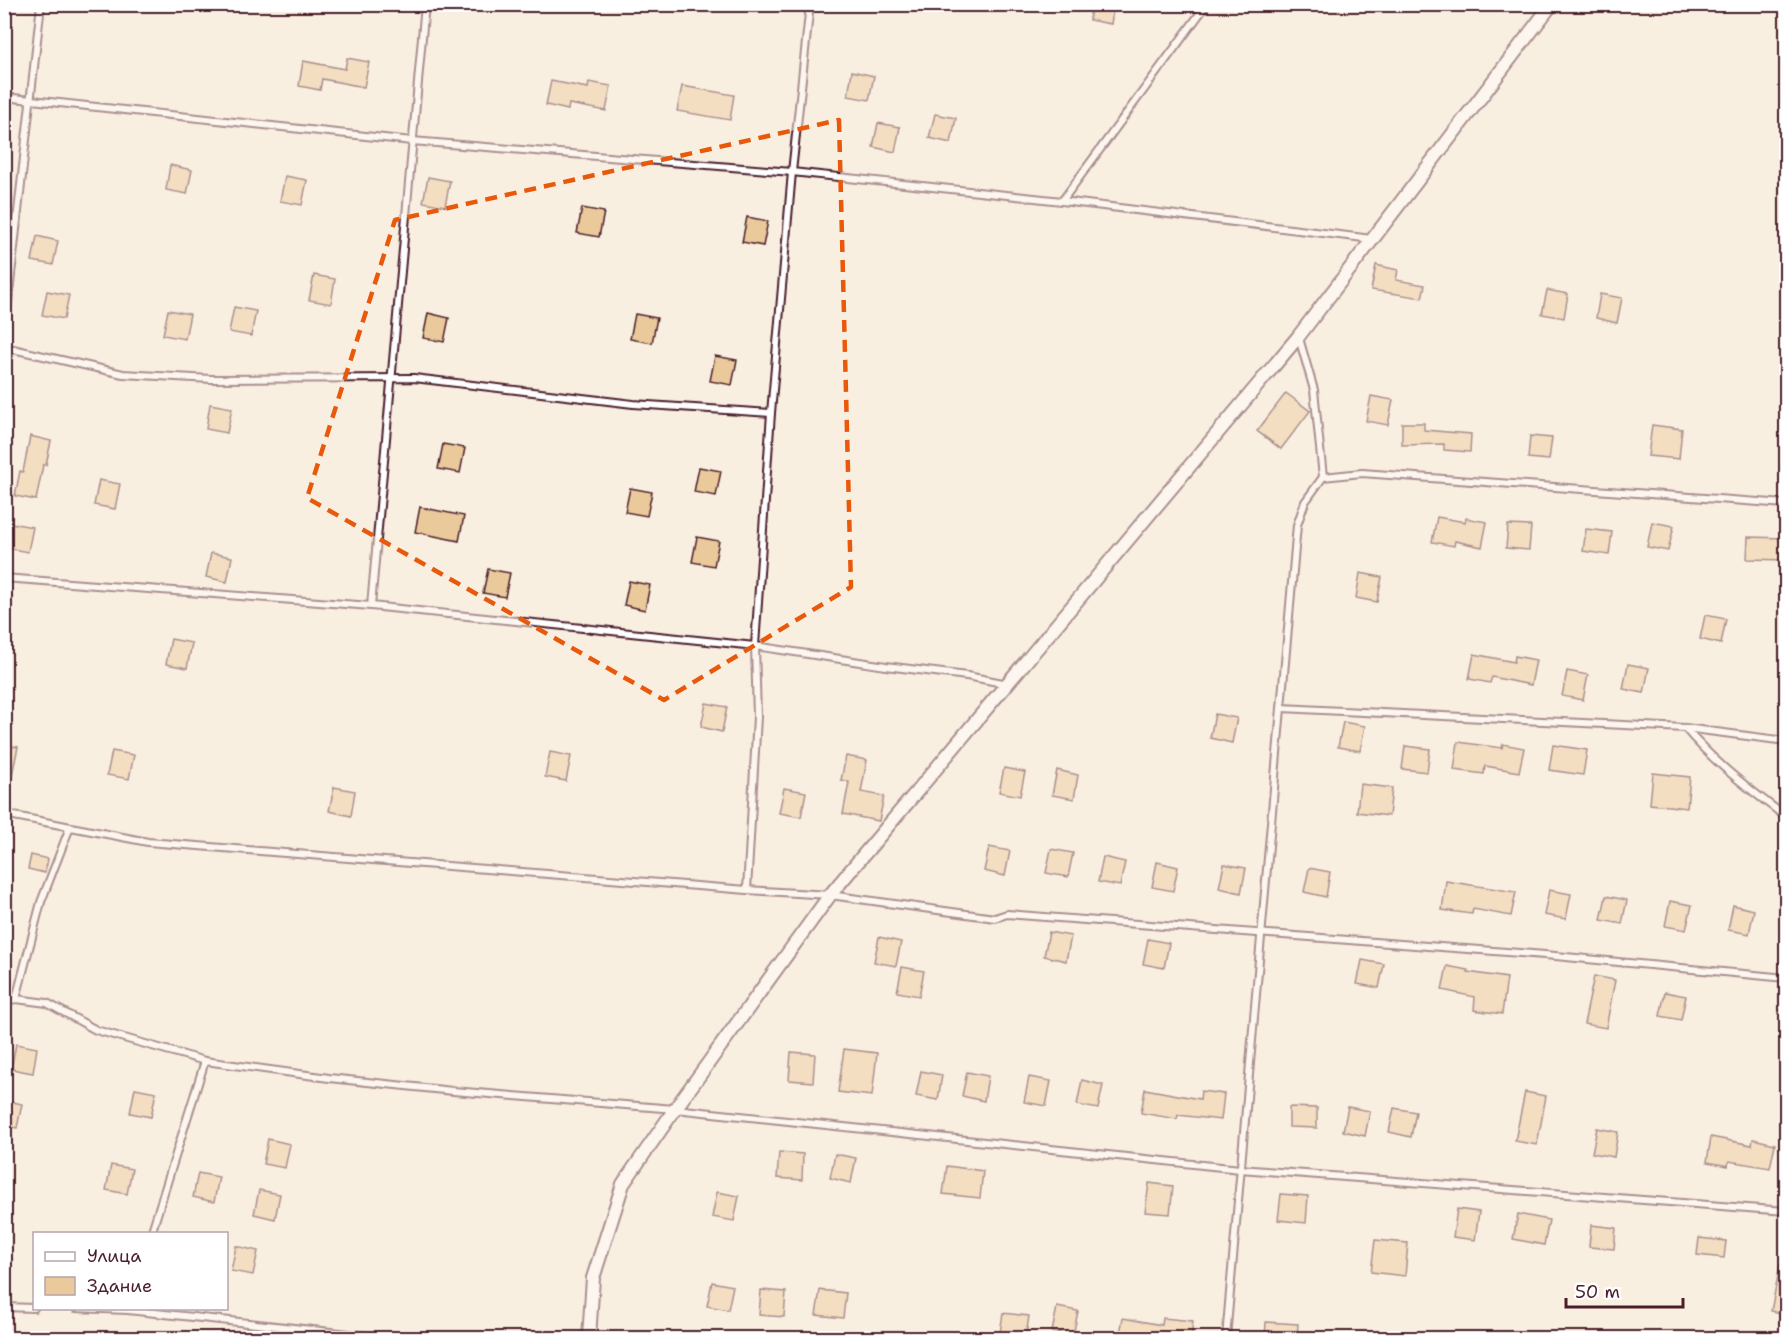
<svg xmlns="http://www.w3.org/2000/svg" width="1791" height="1343" font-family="'Shantell Sans',sans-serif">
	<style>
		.building { fill: #eac99b; stroke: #4a1f2b; stroke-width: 1.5 }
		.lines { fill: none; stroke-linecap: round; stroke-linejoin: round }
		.lane-casing { stroke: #4a1f2b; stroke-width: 10 }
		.street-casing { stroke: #4a1f2b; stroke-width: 16 }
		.lane { stroke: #fff; stroke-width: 6 }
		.street { stroke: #fff; stroke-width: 12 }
		.marked { fill: none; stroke: #e8590c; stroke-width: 4.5; stroke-dasharray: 12 8; stroke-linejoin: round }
	</style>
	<rect width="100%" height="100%" fill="#f9efe1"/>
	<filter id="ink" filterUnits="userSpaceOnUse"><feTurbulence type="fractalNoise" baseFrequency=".0167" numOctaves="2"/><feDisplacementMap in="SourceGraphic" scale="12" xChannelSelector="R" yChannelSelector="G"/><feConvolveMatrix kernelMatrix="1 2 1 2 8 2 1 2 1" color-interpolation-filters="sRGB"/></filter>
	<g filter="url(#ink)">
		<g class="building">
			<path d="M1092,4H1114L1111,24L1089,20Z"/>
			<path d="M347,58L369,62L364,87L322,79L320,90L299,86L303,61L345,69Z"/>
			<path d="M852,71L874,76L869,100L848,96Z"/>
			<path d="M551,81L588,88L589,82L611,86L606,111L569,104L568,110L546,105Z"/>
			<path d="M682,86L734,95L730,120L677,111Z"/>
			<path d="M935,114L956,118L951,143L929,138Z"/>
			<path d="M878,123L900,127L895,152L873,147Z"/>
			<path d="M170,165L192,170L187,194L166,190Z"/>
			<path d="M285,176L307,180L302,205L280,201Z"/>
			<path d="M428,177L450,181L445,206L423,202Z"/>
			<path d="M582,208L604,212L599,237L577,233Z"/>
			<path d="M747,217L768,221L763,246L742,242Z"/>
			<path d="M37,236L58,241L53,265L32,261Z"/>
			<path d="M1376,265L1398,270L1396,280L1425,285L1422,298L1371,290Z"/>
			<path d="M314,275L335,279L331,304L309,300Z"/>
			<path d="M1547,290L1568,294L1564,318L1542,314Z"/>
			<path d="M47,291L69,295L64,319L42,315Z"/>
			<path d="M1600,294L1622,298L1617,323L1596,318Z"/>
			<path d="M234,307L256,311L251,336L229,332Z"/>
			<path d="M168,310L190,314L185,339L163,335Z"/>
			<path d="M428,313L449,318L444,342L423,338Z"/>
			<path d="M635,314L657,318L652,343L630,339Z"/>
			<path d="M715,356L737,360L732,385L710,381Z"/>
			<path d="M1286,393L1310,411L1281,449L1257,431Z"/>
			<path d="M1371,396L1393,400L1388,425L1366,421Z"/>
			<path d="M210,404L232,408L227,433L206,429Z"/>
			<path d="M1402,423H1424V430L1471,434L1470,452L1444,450V444L1402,445Z"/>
			<path d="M1652,425L1682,429L1679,459L1648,456Z"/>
			<path d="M30,436L51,441L46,465H43L36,500L15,496L20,471L23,472Z"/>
			<path d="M1530,436L1552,438L1549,460L1528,458Z"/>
			<path d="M443,444L465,448L460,473L438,469Z"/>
			<path d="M699,467L721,471L716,496L694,492Z"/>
			<path d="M99,480L120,484L115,509L94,505Z"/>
			<path d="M630,488L652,492L647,516L625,512Z"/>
			<path d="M420,507L464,516L459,541L415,532Z"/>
			<path d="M1437,517L1465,522L1466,518L1487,522L1482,547L1455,541L1454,546L1432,542Z"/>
			<path d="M1652,522L1674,526L1668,551L1647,547Z"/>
			<path d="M11,523L33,527L28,552L6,548Z"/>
			<path d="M1508,525L1531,526L1529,550L1506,548Z"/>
			<path d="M1586,529L1612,532L1609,555L1583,551Z"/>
			<path d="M697,537L719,541L714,566L692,562Z"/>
			<path d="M1748,537L1786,538V560L1747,559Z"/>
			<path d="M211,553L232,557L227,582L206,577Z"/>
			<path d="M488,569L510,573L505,597L483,593Z"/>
			<path d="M1360,573L1382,577L1377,602L1356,598Z"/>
			<path d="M629,581L650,585L645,610L624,605Z"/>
			<path d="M1705,615L1726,619L1721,644L1700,639Z"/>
			<path d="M171,639L192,643L187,668L166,664Z"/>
			<path d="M1474,654L1514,662L1515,656L1536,660L1531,685L1492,677L1490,683L1469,679Z"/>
			<path d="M1628,664L1649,668L1644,693L1623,689Z"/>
			<path d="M1567,671L1588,675L1583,700L1562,696Z"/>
			<path d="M706,703L727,707L722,732L701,727Z"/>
			<path d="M1215,714L1237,718L1232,743L1210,738Z"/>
			<path d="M1343,722L1365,726L1360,751L1338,747Z"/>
			<path d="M1458,742L1502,748L1503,744L1524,748L1519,772L1485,766L1484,774L1454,770Z"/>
			<path d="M4,745L18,747L10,785L4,784Z"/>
			<path d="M1553,745L1587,750L1583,775L1549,770Z"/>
			<path d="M1405,746L1430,749L1427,772L1402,769Z"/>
			<path d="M112,751L134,755L129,779L107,775Z"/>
			<path d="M550,752L571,756L566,781L545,777Z"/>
			<path d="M846,756L867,760L861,792L884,796L879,821L843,814L849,782L841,780Z"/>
			<path d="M1004,768L1025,772L1020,796L999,792Z"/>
			<path d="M1057,770L1078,775L1074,799L1052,795Z"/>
			<path d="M1653,773L1690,777L1687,808L1650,804Z"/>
			<path d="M1360,784L1392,788L1389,816L1357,812Z"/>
			<path d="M334,787L355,791L351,816L329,811Z"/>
			<path d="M784,788L806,792L801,817L779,813Z"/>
			<path d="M989,847L1010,851L1005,876L984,871Z"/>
			<path d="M1051,849L1073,853L1068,877L1046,873Z"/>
			<path d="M31,855L48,859L45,873L28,869Z"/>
			<path d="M1103,857L1125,862L1120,886L1098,882Z"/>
			<path d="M1157,862L1178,867L1173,891L1152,887Z"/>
			<path d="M1224,864L1246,868L1241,893L1219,888Z"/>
			<path d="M1309,868L1330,872L1326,897L1304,892Z"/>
			<path d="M1446,881L1516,892L1511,916L1473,909L1472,914L1442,910Z"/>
			<path d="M1549,890L1571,894L1566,919L1544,915Z"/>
			<path d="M1606,896L1627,900L1622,924L1601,920Z"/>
			<path d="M1670,901L1692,905L1686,930L1665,926Z"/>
			<path d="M1733,905L1754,910L1749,934L1728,930Z"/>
			<path d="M1049,932L1071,936L1066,961L1044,956Z"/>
			<path d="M879,937L901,942L896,966L874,962Z"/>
			<path d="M1148,939L1169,943L1164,968L1143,964Z"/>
			<path d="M1362,960L1384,964L1379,988L1357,984Z"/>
			<path d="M1447,966L1468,970V972L1507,978L1502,1014L1474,1010L1475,997L1442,990Z"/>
			<path d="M902,967L924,971L919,996L897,992Z"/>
			<path d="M1594,976L1615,980L1606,1028L1584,1024Z"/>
			<path d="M1665,992L1686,996L1681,1020L1660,1016Z"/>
			<path d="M16,1044L37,1048L33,1073L11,1069Z"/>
			<path d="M844,1049L877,1053L872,1096L838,1092Z"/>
			<path d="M791,1052L815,1054L813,1082L789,1080Z"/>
			<path d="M921,1071L942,1075L938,1100L916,1096Z"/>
			<path d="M967,1072L988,1076L984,1101L962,1096Z"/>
			<path d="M1029,1077L1051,1081L1046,1106L1024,1102Z"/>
			<path d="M1082,1080L1103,1085L1098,1109L1077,1105Z"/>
			<path d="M135,1088L156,1092L151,1117L130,1113Z"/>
			<path d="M1145,1089L1200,1099L1201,1091L1224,1094L1221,1120L1178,1115L1177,1119L1141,1113Z"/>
			<path d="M1525,1092L1546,1096L1537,1145L1515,1141Z"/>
			<path d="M4,1100L22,1104L17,1128L4,1126Z"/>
			<path d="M1289,1107L1317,1108V1128L1289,1127Z"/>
			<path d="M1348,1107L1370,1111L1365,1136L1343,1131Z"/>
			<path d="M1394,1108L1416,1112L1411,1137L1389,1132Z"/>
			<path d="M1597,1128L1618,1132L1614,1157L1592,1153Z"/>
			<path d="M1711,1137L1752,1145L1753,1139L1775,1144L1770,1168L1729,1161L1728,1166L1707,1162Z"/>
			<path d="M268,1139L290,1144L285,1168L263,1164Z"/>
			<path d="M779,1152L803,1154L802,1180L777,1178Z"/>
			<path d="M835,1154L856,1158L851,1183L830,1178Z"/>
			<path d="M111,1165L132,1169L127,1194L106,1190Z"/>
			<path d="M947,1166L983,1171L980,1198L943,1194Z"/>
			<path d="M198,1173L219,1177L214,1202L193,1197Z"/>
			<path d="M1149,1183L1173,1186L1170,1214L1145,1212Z"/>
			<path d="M259,1190L280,1194L275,1219L254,1214Z"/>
			<path d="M717,1192L739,1196L734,1221L712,1217Z"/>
			<path d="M1281,1194L1308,1196L1306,1223L1278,1220Z"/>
			<path d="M1457,1209L1479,1212L1475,1240L1453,1237Z"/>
			<path d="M1518,1214L1549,1220L1544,1245L1513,1239Z"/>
			<path d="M1591,1225L1616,1228L1614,1249L1589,1247Z"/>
			<path d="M1699,1238L1726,1241L1724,1258L1697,1255Z"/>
			<path d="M1375,1240L1408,1243L1405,1276L1371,1272Z"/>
			<path d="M236,1246L258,1251L253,1275L231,1271Z"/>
			<path d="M1780,1265L1786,1266V1314L1771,1311Z"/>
			<path d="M712,1282L733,1286L728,1310L707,1306Z"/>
			<path d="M761,1290L786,1292L784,1317L759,1315Z"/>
			<path d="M820,1290L846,1293L843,1318L816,1315Z"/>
			<path d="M1057,1307L1078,1311L1073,1336L1052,1332Z"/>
			<path d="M1003,1313L1029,1316L1026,1336L1000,1333Z"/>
			<path d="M1123,1318L1162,1325L1163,1318L1193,1321L1191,1338H1119Z"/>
			<path d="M1266,1322L1298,1324L1297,1338H1265Z"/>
		</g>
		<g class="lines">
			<defs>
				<g id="lane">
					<path d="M4,97L412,141L792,172L1062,201L1372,239"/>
					<path d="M1062,201L1207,4"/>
					<path d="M4,338L41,4"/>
					<path d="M4,347L123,374L211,379L414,378L633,404L771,413"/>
					<path d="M1323,477L1362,473L1786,504"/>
					<path d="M4,578L371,606L755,646L886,666L967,676L1008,684"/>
					<path d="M371,606L425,4"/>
					<path d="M1282,708L1685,728L1786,741"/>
					<path d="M1685,728C1714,763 1751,790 1786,817"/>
					<path d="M4,814L148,842L747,890L830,895L995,918L1007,914L1545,955L1786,978"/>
					<path d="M747,890L757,717L755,646L771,413L792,172L810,4"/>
					<path d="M16,999L47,1003L96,1030L205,1061L329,1078L453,1091L675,1109L1240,1169L1786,1211"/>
					<path d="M4,1002L16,999L41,902L70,827"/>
					<path d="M151,1234L205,1061"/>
					<path d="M4,1307L34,1308"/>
					<path d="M76,1308L128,1310L377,1337L412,1338"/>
					<path d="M1226,1338L1297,525L1305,502L1323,477L1314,390L1299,338"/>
				</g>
				<path id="street" d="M589,1338L593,1278L623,1184L675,1109L830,895L1298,337L1552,4"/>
			</defs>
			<use href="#lane" class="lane-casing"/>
			<use href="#street" class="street-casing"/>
			<use href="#lane" class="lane"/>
			<use href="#street" class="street"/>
		</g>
	</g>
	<path d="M0 0H1791V1343H0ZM839,120L851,587L664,700L307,498L395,220Z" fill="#f9efe1" fill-opacity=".55" fill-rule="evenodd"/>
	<path class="marked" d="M839,120L851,587L664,700L307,498L395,220Z"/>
	<rect width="1791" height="1343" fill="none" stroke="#fff" stroke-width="24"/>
	<rect x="12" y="12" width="1767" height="1319" fill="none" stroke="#4a1f2b" stroke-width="2" filter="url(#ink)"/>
	<rect x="33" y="1232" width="195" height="78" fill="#ffffff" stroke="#b7a5aa" stroke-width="1.5"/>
	<rect x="45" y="1252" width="30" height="9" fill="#ffffff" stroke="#b7a5aa" stroke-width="1.5"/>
	<text x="87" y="1262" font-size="18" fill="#4a1f2b">Улица</text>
	<rect x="45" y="1277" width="30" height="18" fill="#eac99b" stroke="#b7a5aa" stroke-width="1.5"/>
	<text x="87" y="1292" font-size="18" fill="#4a1f2b">Здание</text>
	<path d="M1566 1298v9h117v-9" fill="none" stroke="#4a1f2b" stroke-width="3"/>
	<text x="1575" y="1298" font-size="18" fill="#4a1f2b" stroke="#ffffff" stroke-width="4.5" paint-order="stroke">50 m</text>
</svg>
